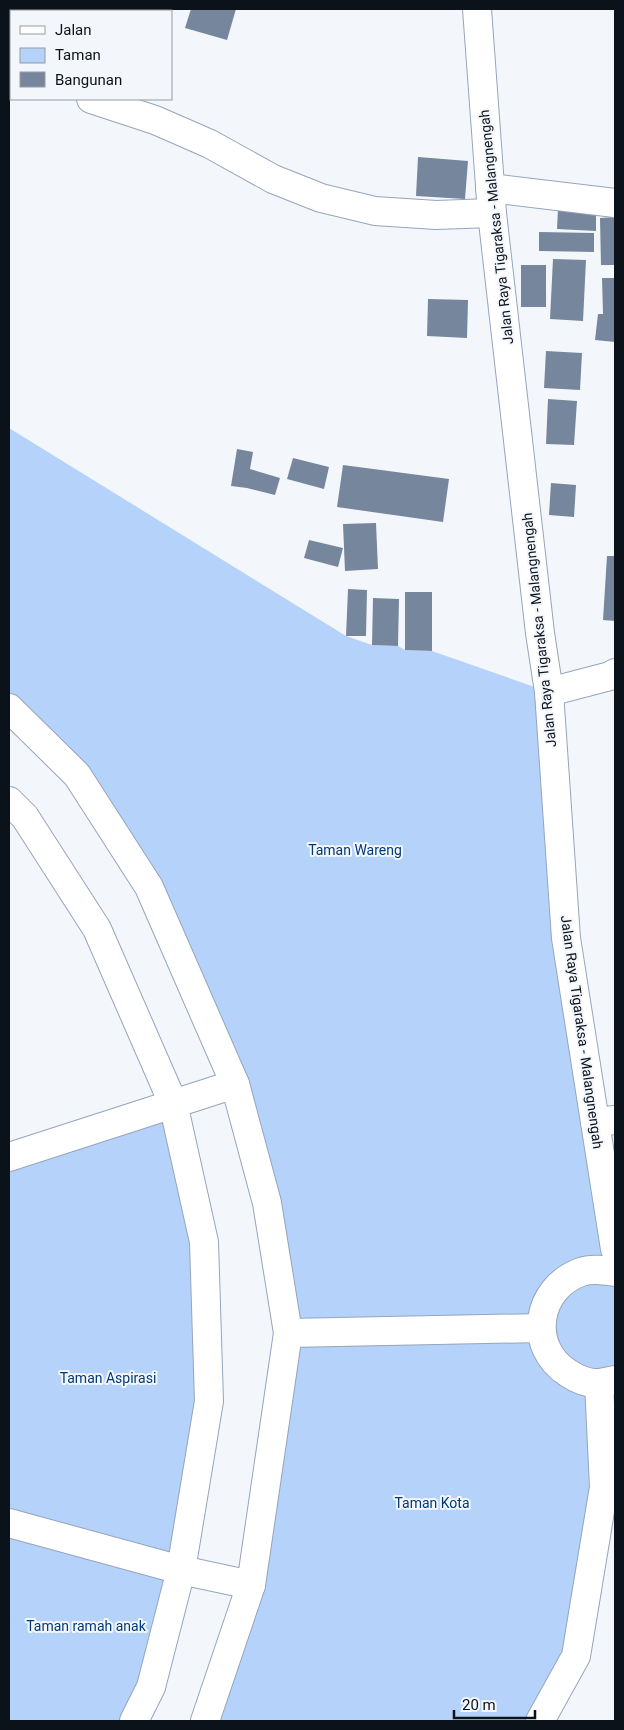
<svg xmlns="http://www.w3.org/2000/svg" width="624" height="1730" font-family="Roboto,sans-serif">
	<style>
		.green { fill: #b5d2fa }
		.building { fill: #76869c }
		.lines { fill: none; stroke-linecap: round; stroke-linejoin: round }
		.street-casing { stroke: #95a5bc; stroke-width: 30 }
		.primary-casing { stroke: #95a5bc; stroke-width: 30 }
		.street { stroke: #fff; stroke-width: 28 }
		.primary { stroke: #fff; stroke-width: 28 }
		.labels { text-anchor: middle; stroke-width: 4; stroke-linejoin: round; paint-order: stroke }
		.street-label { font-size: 14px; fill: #0c121a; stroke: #f3f7fc }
		.park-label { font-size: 14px; fill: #013a79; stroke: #f3f7fc }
	</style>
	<rect width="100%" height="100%" fill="#f3f7fc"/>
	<g class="green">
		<path d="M9,428L346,636L372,645L398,646L405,650L432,651L549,692L615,1249V1380L599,1383L604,1487L576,1656L539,1721H205L251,1585L288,1333L267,1207L149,887L9,708Z"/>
		<path d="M173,1103L204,1242L209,1401L134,1721H9V1157Z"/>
	</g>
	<g class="building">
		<path d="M191,9H236L227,40L185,28Z"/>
		<path d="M418,157L468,161L465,199L416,196Z"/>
		<path d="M558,209L596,210V231L557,229Z"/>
		<path d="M615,217V265H601L600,218Z"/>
		<path d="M539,232L594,233V252L539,251Z"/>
		<path d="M553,259L586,260L583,321L550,319Z"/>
		<rect x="521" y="265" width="25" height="42"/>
		<path d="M602,278H615V342L595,340L598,314H603Z"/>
		<path d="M428,299L468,300L467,338L427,336Z"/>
		<path d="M546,351L582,353L580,390L544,388Z"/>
		<path d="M548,399L577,401L574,445L546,444Z"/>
		<path d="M237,449L253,452L250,469L280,478L275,495L247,488L231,486Z"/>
		<path d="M293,458L329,467L324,489L287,479Z"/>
		<path d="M343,465L449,479L443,522L337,507Z"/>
		<path d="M551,483L576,485L574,517L549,515Z"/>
		<path d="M376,523L378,569L345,571L343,524Z"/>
		<path d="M309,540L343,548L338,567L304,558Z"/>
		<path d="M607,556H615V621L603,620Z"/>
		<path d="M348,589L367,590L366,636H346Z"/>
		<path d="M405,592H432V651L405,650Z"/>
		<path d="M373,598L399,599L398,646L372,645Z"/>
	</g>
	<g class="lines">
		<defs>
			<g id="street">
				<path d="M9,67L11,68"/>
				<path d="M91,99L155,120L210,144L273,179L321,198L375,211L436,215L492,213"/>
				<path d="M490,188L615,203"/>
				<path d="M549,692L610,676L615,673"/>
				<path d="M9,708L77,775L149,887L235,1084L267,1203L288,1333L251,1585L205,1721"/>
				<path d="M9,801L25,817L97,929L173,1103L204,1242L209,1401L181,1570L151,1687L134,1721"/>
				<path d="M595,1122L615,1120"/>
				<path d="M9,1157L235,1084"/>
				<path d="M288,1333L541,1328"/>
				<path d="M9,1523L181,1570L251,1585"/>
				<path d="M540,1721L576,1656L604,1487L599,1383"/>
			</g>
			<g id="primary">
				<path d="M477,9L492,213L540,633L549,692L566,938L615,1249"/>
				<path d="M615,1272C604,1270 592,1268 581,1272C536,1288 527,1347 568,1373C577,1379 589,1384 600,1383C605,1382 610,1381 615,1380"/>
			</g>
		</defs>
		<use href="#street" class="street-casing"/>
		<use href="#primary" class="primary-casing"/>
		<use href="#street" class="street"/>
		<use href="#primary" class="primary"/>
	</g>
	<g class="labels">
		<g class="street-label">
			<text transform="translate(496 227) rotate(-96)" y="5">Jalan Raya Tigaraksa - Malangnengah</text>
			<text transform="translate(539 630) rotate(-96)" y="5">Jalan Raya Tigaraksa - Malangnengah</text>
			<text transform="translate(582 1032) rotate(82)" y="5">Jalan Raya Tigaraksa - Malangnengah</text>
		</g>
		<g class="park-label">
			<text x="355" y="855">Taman Wareng</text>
			<text x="108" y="1383">Taman Aspirasi</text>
			<text x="432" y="1508">Taman Kota</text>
			<text x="86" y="1631">Taman ramah anak</text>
		</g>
	</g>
	<rect width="624" height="1730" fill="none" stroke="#0c121a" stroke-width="20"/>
	<rect x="10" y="10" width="162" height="90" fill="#f3f7fc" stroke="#979ba2"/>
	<rect x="20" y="26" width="25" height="8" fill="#ffffff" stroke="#979ba2"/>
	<text x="55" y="35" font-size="15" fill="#0c121a">Jalan</text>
	<rect x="20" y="48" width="25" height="15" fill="#b5d2fa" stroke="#979ba2"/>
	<text x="55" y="60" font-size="15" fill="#0c121a">Taman</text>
	<rect x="20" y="72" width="25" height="15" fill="#76869c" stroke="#979ba2"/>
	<text x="55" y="85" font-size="15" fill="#0c121a">Bangunan</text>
	<path d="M454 1710v8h81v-8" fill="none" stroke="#0c121a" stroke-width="2.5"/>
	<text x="462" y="1710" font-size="15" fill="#0c121a" stroke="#f3f7fc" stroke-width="4" paint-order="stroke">20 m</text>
</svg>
